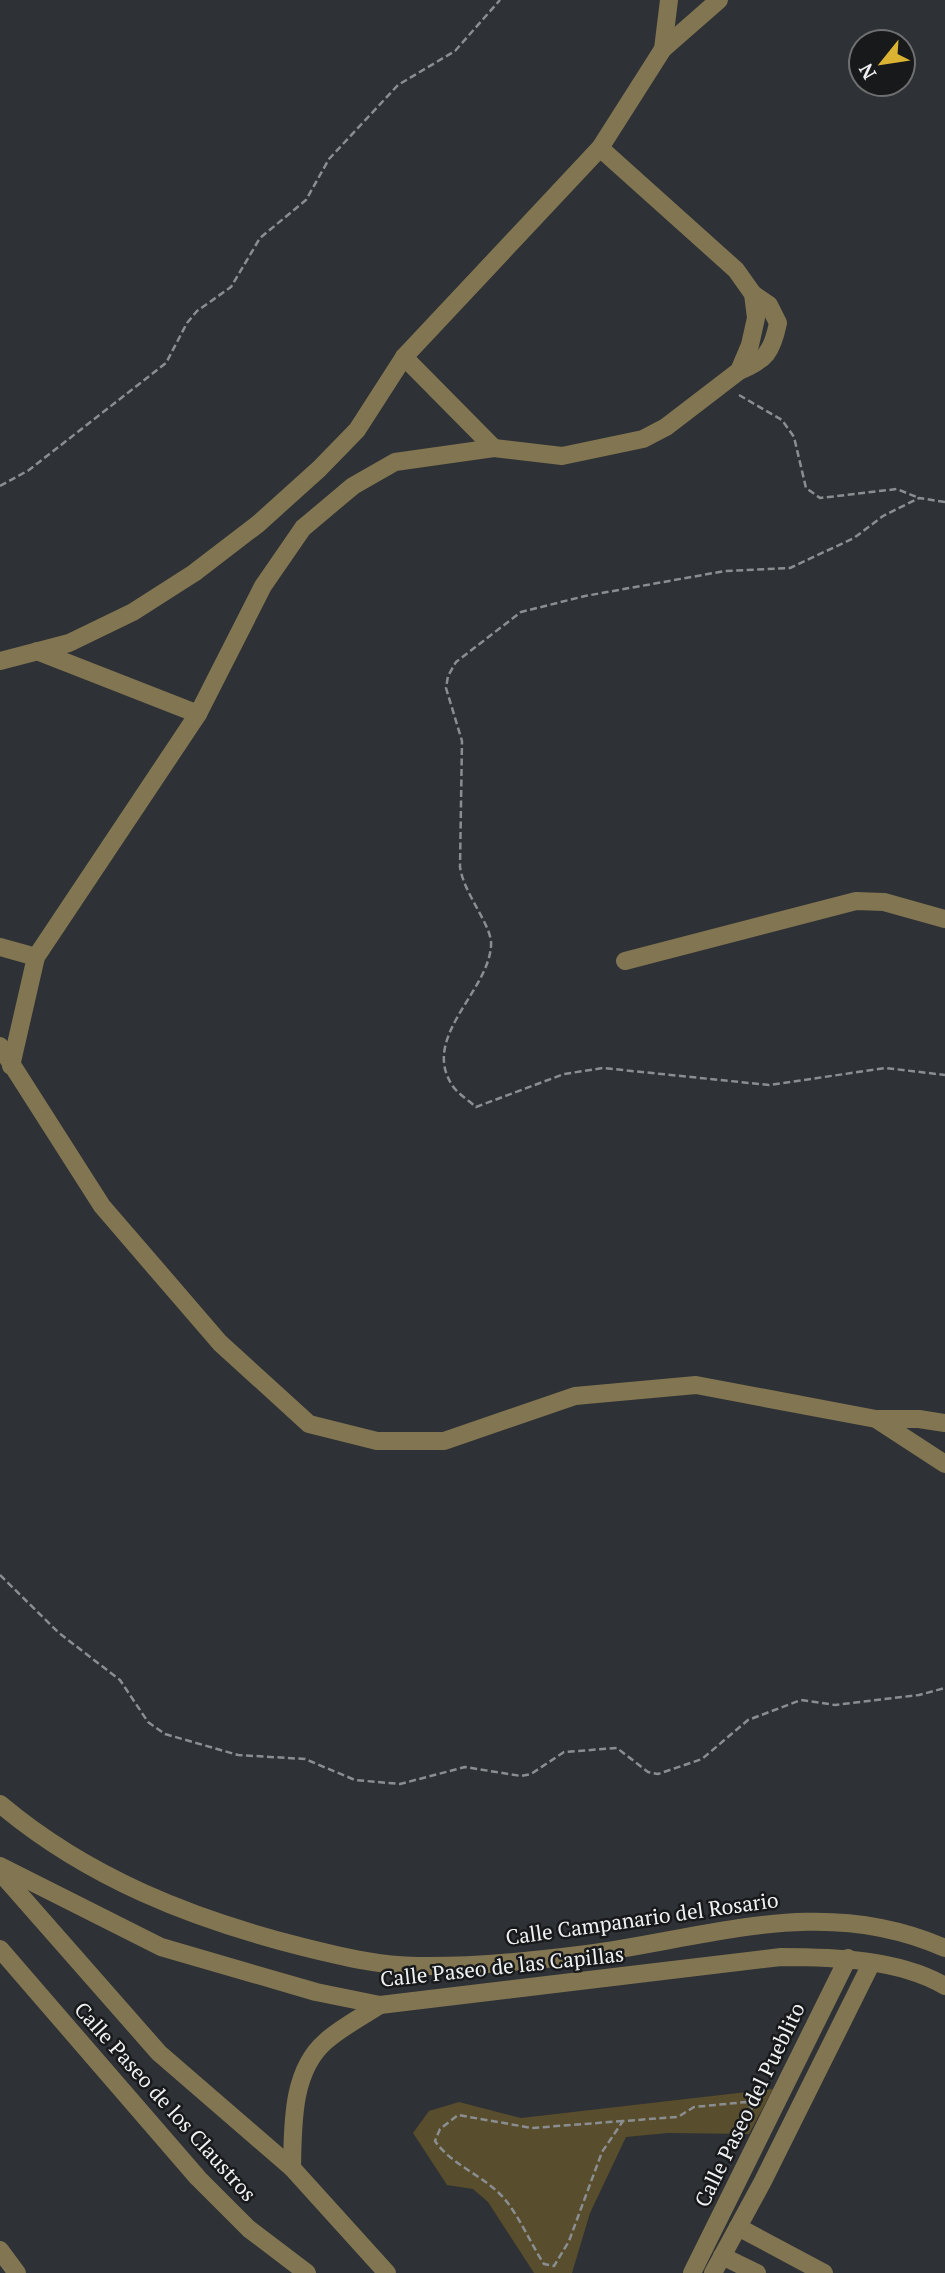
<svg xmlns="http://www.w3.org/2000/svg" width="945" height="2273" font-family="'PT Serif',serif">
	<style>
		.green { fill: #584d2c }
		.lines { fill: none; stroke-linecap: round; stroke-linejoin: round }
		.path { stroke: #8b8e91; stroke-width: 2.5; stroke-dasharray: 7 3.5; stroke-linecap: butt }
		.minor { stroke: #827551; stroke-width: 18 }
		.labels { text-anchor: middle; stroke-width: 5; stroke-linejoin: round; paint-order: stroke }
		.street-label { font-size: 21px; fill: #eff1f3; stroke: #18191a }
	</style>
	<rect width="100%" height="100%" fill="#2e3135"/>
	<path class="green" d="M773,2089L749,2134L668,2133L626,2137L590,2213L572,2273H534L488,2202L473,2189L447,2185L413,2133L429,2111L459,2102L521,2118Z"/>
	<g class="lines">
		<g class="path">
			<path d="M739,395L782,420L794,437L806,488L820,498L897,489L919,498"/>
			<path d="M0,486L29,470L166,363L187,323L197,311L231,287L260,238L306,200L329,159L398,85L455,51L500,0"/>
			<path d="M945,502L919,498L883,516L854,538L790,568L725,571L585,596L521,612L456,662L448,676L446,688L462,741L460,867C464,895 493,926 491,946C488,992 421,1037 452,1085C457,1093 468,1100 476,1107L564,1074L603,1068L769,1085L886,1068L945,1075"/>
			<path d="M0,1575L59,1633L120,1680L148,1722L165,1734L238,1755L305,1759L355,1780L400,1784L465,1767L521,1776L531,1774L564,1752L617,1748L648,1772L658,1774L702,1759L748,1720L801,1700L835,1705L919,1695L945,1688"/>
			<path d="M623,2121L532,2128L458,2115L440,2129L435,2141C453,2167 487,2176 507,2202C521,2220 531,2244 544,2264L554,2266L569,2241L602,2152L623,2121L678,2117L694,2107L746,2102L753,2109"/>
		</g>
		<g class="minor">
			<path d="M663,49L669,0"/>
			<path d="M404,357L494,448"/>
			<path d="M739,371C766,360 772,352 778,323L769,305L753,294"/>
			<path d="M37,651L198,714"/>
			<path d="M0,661L69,643L133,612L194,573L258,524L319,469L357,430L404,357L600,148L663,49L719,0"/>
			<path d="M0,947L36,957"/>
			<path d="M625,961L856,901L884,902L945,919"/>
			<path d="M0,1046L102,1206L220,1343L309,1424L377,1441H444L575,1396L696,1385L876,1419L945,1464"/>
			<path d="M11,1066L36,957L198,714L263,586L303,528L353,486L395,462L494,448L562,456L643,439L666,427L739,371L750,345L756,318L753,294L736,270L600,148"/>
			<path d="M876,1419H919L945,1423"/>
			<path d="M0,1804C88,1878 192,1919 303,1947C339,1956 380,1966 418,1966C474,1967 532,1961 587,1954C712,1937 823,1894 945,1948"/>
			<path d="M0,1866L161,1947L316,1992L380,2005L781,1957C833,1957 899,1959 945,1986"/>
			<path d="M0,1872L159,2053L292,2168L387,2273"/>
			<path d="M0,1949L198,2178L249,2229L307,2273"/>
			<path d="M292,2168C293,2126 291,2071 326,2041C342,2027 363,2016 380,2005"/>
			<path d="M738,2227L824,2273"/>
			<path d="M0,2250L17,2273"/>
			<path d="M722,2256L757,2273"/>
			<path d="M692,2273L848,1958"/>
			<path d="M713,2273L763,2181L871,1964"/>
		</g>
	</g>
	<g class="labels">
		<g class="street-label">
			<text transform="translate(642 1919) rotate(-8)" y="7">Calle Campanario del Rosario</text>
			<text transform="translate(502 1967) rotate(-6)" y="7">Calle Paseo de las Capillas</text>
			<text transform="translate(165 2102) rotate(48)" y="7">Calle Paseo de los Claustros</text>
			<text transform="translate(750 2105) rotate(-64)" y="7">Calle Paseo del Pueblito</text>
		</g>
	</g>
	<g transform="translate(882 63) rotate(240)"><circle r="33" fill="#18191a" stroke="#6e6f71" stroke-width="2"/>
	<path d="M0-5L12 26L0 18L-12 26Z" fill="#dbb333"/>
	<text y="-10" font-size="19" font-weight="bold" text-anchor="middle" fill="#eff1f3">N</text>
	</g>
</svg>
